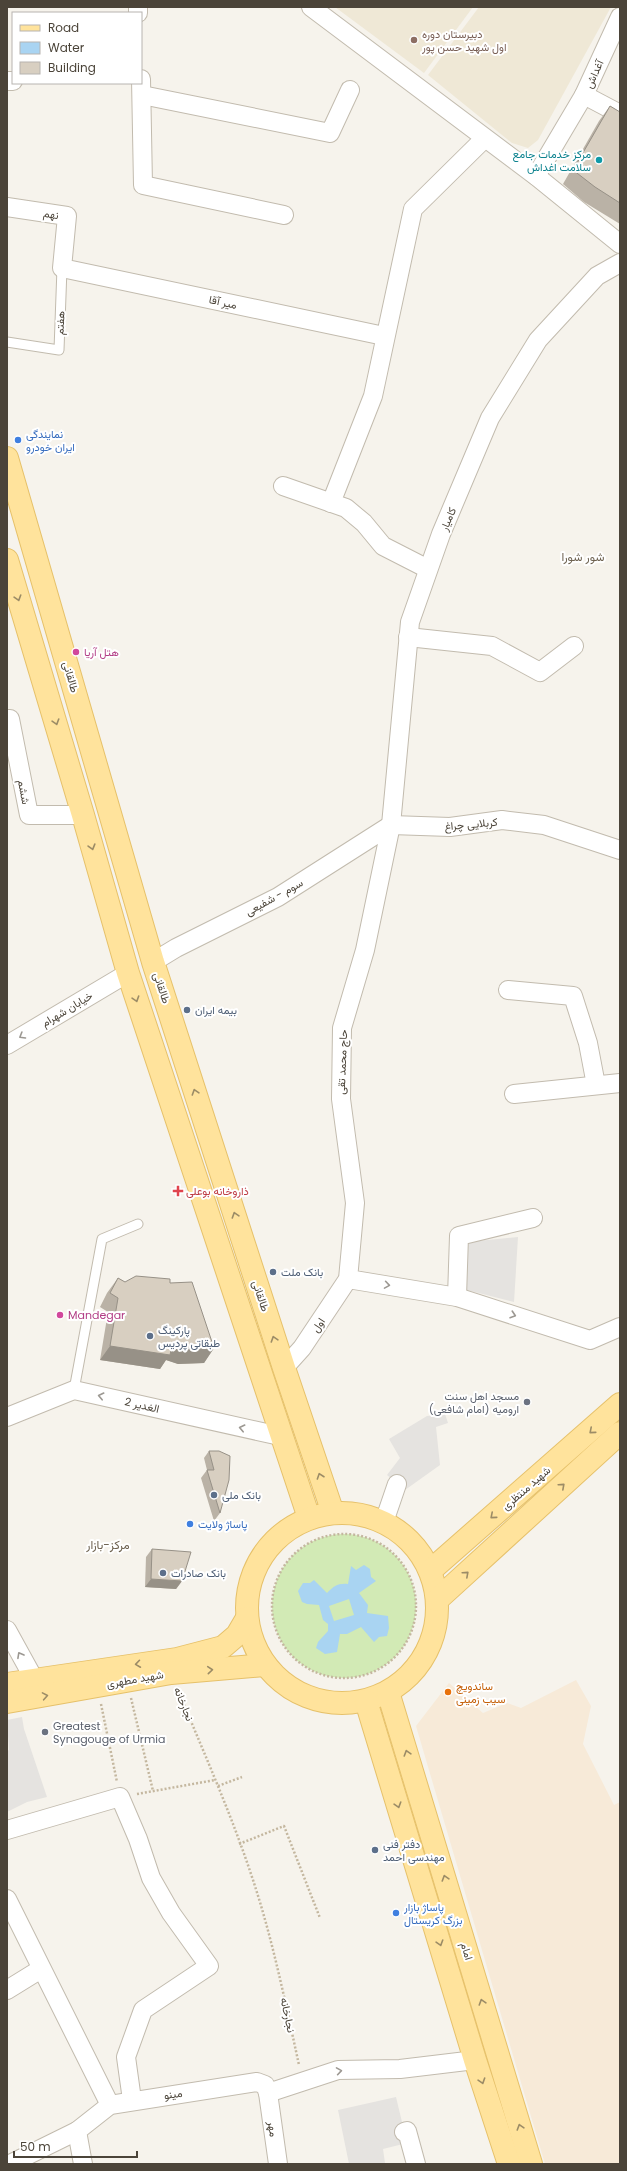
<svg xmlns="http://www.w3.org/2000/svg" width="627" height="2171" font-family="Poppins,Vazirmatn,sans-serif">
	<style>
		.commercial { fill: #f7ead8 }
		.education { fill: #efe8d6 }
		.green { fill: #d2eab5 }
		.parking { fill: #e5e3e0 }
		.water { fill: #a9d4f2; fill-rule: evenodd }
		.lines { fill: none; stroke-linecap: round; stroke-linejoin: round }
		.lane-casing { stroke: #c2bbae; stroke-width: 11 }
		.street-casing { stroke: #c2bbae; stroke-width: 20 }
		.primary-casing { stroke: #e6c16a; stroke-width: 24 }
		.path { stroke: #c4b79f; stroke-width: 2.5; stroke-dasharray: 2 2; stroke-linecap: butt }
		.lane { stroke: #fff; stroke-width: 9 }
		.street { stroke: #fff; stroke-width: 18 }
		.primary { stroke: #ffe39c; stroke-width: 22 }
		.wall { fill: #bab2a6 }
		.shaded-wall { fill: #979187 }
		.building { fill: #d8cfc1; stroke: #979187 }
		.oneway { stroke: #9c8c66 }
		.oneway2 { stroke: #9c9892 }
		.education-dot { fill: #8d6e63; stroke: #fff; stroke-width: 1.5 }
		.culture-dot { fill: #0f9aa8; stroke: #fff; stroke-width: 1.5 }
		.shop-dot { fill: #3f7fe0; stroke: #fff; stroke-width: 1.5 }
		.hotel-dot { fill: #d1479c; stroke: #fff; stroke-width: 1.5 }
		.service-dot { fill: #5c6f8a; stroke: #fff; stroke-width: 1.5 }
		.health-dot { fill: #e0444e; stroke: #fff; stroke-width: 1.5 }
		.worship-dot { fill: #6b7280; stroke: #fff; stroke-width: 1.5 }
		.food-dot { fill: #e8710a; stroke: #fff; stroke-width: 1.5 }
		.labels { text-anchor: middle; stroke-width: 4; stroke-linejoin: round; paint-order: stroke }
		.education-label { font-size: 11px; fill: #785e54; stroke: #fff; text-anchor: start }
		.street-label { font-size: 11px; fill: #4b4439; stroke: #fff }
		.culture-label { font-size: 11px; fill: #0d838f; stroke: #fff; text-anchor: end }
		.shop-label { font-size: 11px; fill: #366cbe; stroke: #fff; text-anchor: start }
		.hotel-label { font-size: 11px; fill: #b23c85; stroke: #fff; text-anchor: start }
		.service-label { font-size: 11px; fill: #4e5e75; stroke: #fff; text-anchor: start }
		.health-label { font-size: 11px; fill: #be3a42; stroke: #fff; text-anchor: start }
		.worship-label { font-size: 11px; fill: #5b616d; stroke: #fff; text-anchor: end }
		.food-label { font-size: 11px; fill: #c56008; stroke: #fff; text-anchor: start }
		.neighbourhood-label { font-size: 12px; fill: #6e6250; stroke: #fff }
	</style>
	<rect width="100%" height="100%" fill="#f6f3ec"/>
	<path class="commercial" d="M576,1680L591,1706L583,1744L614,1805L620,1802V2164H545L416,1726L449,1683L483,1713L507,1703L521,1708Z"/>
	<g class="education">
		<path d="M335,7H473L424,73Z"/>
		<path d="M479,7H611L538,140L528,148L512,143L428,75Z"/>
	</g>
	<circle class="green" cx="344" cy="1606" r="72"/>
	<g class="parking">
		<path d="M518,1237L514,1302L467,1290V1242Z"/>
		<path d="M445,1414L448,1423L436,1427L440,1465L405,1490L387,1475L400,1458L389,1439L427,1416Z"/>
		<path d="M22,1717L24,1729L47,1797L27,1802L7,1812V1751L9,1750L7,1720Z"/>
		<path d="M396,2097L407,2143L383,2149L385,2163L349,2164L338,2110Z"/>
	</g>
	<path class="water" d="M364,1565L370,1569L371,1577L376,1581L359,1593L368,1605L367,1613L388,1616L389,1628L387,1636L379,1637L374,1642L361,1627L347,1634H340L337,1652L325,1654L316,1648L318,1642L328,1631V1624L323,1620L319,1605L307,1604L302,1602L298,1591L303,1583H310L314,1580L327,1593C334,1586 338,1583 348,1584L351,1566L356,1570ZM349,1599L354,1615L334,1621L329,1606Z"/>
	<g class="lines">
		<defs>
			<g id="lane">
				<path d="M7,342L59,350L62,268"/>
				<path d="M74,1390L102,1239L138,1224"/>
			</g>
			<g id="street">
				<path d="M138,7V13"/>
				<path d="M311,7L536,176L620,244"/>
				<path d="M620,17L584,95L620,114"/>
				<path d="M141,79L143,185L284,215"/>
				<path d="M7,81H13"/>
				<path d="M142,95L330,133L350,90"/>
				<path d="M536,176L584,95"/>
				<path d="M7,207L67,216L62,268L384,336"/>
				<path d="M283,486L346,508L364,523L383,546L428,569"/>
				<path d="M331,503L373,396L413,209L484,139"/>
				<path d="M408,637L492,646L540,672L574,646"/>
				<path d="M7,719H10L29,815H83"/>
				<path d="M391,825L450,827L502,820L544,825L620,850"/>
				<path d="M153,962L176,948L278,897L391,825"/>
				<path d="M508,990L573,996L588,1043L596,1085"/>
				<path d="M7,1045L128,973"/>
				<path d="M514,1094L620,1083"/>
				<path d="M348,1279L457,1297L590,1340L620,1327"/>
				<path d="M457,1297L459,1236L533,1218"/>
				<path d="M284,1368L302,1348L348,1279L355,1203L341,1099L342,1028L365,950L391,825L410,622L441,534L490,418L538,340L597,276L620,263"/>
				<path d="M7,1417L74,1390L280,1436"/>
				<path d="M384,1522L397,1484"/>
				<path d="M7,1630L34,1679"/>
				<path d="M7,1830L120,1797L138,1839L151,1878L171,1913L209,1966L143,2010L126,2057L132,2100"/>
				<path d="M7,1899L110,2105"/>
				<path d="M7,1990L41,1969"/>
				<path d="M268,2093L278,2164"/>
				<path d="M404,2132L407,2131L416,2164"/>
				<path d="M10,2164L77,2131"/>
				<path d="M83,2164L77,2131L110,2105L257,2082L265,2085L268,2093L338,2070L400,2069L475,2060"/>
			</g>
			<g id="primary">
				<path d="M7,458L153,962L284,1368L333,1513"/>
				<path d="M7,560L83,815L128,973L309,1518"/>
				<circle cx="342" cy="1608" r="95"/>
				<path d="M430,1571L620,1404"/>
				<path d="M437,1600L620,1433"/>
				<path d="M7,1684L177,1659L223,1647L237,1635L247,1618"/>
				<path d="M388,1692L531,2164"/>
				<path d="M366,1701L475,2060L509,2164"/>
				<path d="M7,1702L171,1673L264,1665"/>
			</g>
		</defs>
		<use href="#lane" class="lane-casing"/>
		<use href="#street" class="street-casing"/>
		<use href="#primary" class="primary-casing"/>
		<g class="path">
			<circle cx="344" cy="1606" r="72"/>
			<path d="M178,1690C203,1751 230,1811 251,1874C272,1936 285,2001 299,2065"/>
			<path d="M131,1698L153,1791"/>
			<path d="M101,1704L117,1782"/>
			<path d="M218,1786L242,1777"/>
			<path d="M137,1794L215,1780"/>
			<path d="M239,1844L284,1826L320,1918"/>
		</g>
		<use href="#lane" class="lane"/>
		<use href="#street" class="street"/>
		<use href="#primary" class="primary"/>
	</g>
	<g class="wall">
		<path d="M610,106L620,112V224L584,202L563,184L599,121Z"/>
		<path d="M118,1278L125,1282L170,1283L214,1348L204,1363L178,1364L166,1360L160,1369L100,1360L108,1312L100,1307L107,1293Z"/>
		<path d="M209,1451H219L220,1513L214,1521L201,1478L207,1470L204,1458Z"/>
		<path d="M152,1549L182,1581L176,1589L145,1587L146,1557Z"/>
	</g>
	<g class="shaded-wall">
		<path d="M172,1345L214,1348L204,1363L178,1364L166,1360L160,1369L100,1360L110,1346Z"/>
		<path d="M151,1579L182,1581L176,1589L145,1587Z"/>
	</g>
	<g class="building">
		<path d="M610,106L620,112V203L595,187L573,170Z"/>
		<path d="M136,1276L170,1279V1283L192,1282L214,1348L188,1349L172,1345L170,1355L110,1346L118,1298L110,1293L118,1278L125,1282Z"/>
		<path d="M209,1451H219L230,1456L229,1480L220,1513L207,1470H214Z"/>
		<path d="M152,1549L191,1552L182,1581L151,1579Z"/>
	</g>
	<defs><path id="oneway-chevron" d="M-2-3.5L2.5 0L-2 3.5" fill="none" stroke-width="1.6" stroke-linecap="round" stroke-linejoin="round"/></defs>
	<g class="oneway">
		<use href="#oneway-chevron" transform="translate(18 598) rotate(73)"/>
		<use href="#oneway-chevron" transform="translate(56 722) rotate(73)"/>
		<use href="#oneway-chevron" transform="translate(92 847) rotate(74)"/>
		<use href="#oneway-chevron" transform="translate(136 999) rotate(72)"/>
		<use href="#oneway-chevron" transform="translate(195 1092) rotate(-108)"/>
		<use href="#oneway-chevron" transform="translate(235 1215) rotate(-108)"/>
		<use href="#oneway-chevron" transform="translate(274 1339) rotate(-108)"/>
		<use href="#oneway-chevron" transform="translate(592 1431) rotate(139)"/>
		<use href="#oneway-chevron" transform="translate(320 1476) rotate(-109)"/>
		<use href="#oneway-chevron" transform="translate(562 1486) rotate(-42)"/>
		<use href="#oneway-chevron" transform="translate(493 1516) rotate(139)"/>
		<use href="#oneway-chevron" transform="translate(466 1574) rotate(-42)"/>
		<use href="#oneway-chevron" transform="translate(138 1664) rotate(172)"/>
		<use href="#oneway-chevron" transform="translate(210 1670) rotate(-5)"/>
		<use href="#oneway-chevron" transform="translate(45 1696) rotate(-10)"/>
		<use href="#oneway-chevron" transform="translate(407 1753) rotate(-107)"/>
		<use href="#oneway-chevron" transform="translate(398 1805) rotate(73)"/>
		<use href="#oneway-chevron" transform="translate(445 1878) rotate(-107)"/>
		<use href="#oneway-chevron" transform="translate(440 1943) rotate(73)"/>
		<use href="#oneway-chevron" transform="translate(482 2002) rotate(-107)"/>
		<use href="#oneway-chevron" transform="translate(482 2081) rotate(72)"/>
		<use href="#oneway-chevron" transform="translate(520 2127) rotate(-107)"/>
	</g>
	<g class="oneway2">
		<use href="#oneway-chevron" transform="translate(22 1036) rotate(149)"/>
		<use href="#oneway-chevron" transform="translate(387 1285) rotate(9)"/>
		<use href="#oneway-chevron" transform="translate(513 1315) rotate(18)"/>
		<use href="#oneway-chevron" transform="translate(101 1396) rotate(-167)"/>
		<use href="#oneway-chevron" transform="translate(242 1428) rotate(-167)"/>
		<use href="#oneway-chevron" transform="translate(20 1655) rotate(-119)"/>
		<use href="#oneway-chevron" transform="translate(339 2071) rotate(-9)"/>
	</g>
	<circle class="education-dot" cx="414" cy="40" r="4"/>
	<circle class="culture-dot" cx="599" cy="160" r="4"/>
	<g class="shop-dot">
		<circle cx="18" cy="440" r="4"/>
		<circle cx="190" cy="1524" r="4"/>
		<circle cx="396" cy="1913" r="4"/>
	</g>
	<g class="hotel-dot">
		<circle cx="76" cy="652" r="4"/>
		<circle cx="60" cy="1315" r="4"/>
	</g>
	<g class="service-dot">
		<circle cx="187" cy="1010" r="4"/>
		<circle cx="273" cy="1272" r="4"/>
		<circle cx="150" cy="1336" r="4"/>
		<circle cx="214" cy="1495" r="4"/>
		<circle cx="163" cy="1573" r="4"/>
		<circle cx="375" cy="1850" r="4"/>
	</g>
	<path class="health-dot" d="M176 1185h4v4h4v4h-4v4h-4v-4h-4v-4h4z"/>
	<g class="worship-dot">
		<circle cx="527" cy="1402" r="4"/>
		<circle cx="45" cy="1732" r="4"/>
	</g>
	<circle class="food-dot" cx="448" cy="1692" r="4"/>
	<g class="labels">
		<g class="education-label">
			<text x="422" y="38">دبیرستان دوره<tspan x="422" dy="13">اول شهید حسن پور</tspan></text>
		</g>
		<g class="street-label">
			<text transform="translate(594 74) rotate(-66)" y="4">آغداش</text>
			<text transform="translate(51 214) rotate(9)" y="4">نهم</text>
			<text transform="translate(223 302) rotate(12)" y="4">میر آقا</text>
			<text transform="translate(60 323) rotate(-88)" y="4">هفتم</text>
			<text transform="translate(448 519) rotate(-67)" y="4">کامیار</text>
			<text transform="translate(71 677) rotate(74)" y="4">طالقانی</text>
			<text transform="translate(24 792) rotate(79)" y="4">ششم</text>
			<text transform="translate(471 824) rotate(-5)" y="4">کربلایی چراغ</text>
			<text transform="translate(274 897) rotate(-29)" y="4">سوم - شفیعی</text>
			<text transform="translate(162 988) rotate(72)" y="4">طالقانی</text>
			<text transform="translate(67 1009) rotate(-31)" y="4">خیابان شهرام</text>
			<text transform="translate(342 1062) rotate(-88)" y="4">حاج محمد تقی</text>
			<text transform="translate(261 1296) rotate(72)" y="4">طالقانی</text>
			<text transform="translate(318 1325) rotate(-56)" y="4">اول</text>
			<text transform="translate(142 1405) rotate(13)" y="4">2 الغدیر</text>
			<text transform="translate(526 1488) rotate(-41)" y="4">شهید منتظری</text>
			<text transform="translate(135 1679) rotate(-10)" y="4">شهید مطهری</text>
			<text transform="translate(184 1704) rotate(68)" y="4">نجارخانه</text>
			<text transform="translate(467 1951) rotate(73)" y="4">امام</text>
			<text transform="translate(288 2015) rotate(78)" y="4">نجارخانه</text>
			<text transform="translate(173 2094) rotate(-8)" y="4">مینو</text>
			<text transform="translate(273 2129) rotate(83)" y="4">مهر</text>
		</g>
		<g class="culture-label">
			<text x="591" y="158">مرکز خدمات جامع<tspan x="591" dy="13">سلامت اغداش</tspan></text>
		</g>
		<g class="shop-label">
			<text x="26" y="438">نمایندگی<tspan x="26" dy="13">ایران خودرو</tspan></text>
			<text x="198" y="1528">پاساژ ولایت</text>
			<text x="404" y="1911">پاساژ بازار<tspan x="404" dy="13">بزرگ کریستال</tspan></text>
		</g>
		<g class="hotel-label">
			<text x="84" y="656">هتل آریا</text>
			<text x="68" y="1319">Mandegar</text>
		</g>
		<g class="service-label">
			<text x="195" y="1014">بیمه ایران</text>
			<text x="281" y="1276">بانک ملت</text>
			<text x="158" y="1334">پارکینگ<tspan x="158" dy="13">طبقاتی پردیس</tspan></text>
			<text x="222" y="1499">بانک ملی</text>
			<text x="171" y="1577">بانک صادرات</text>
			<text x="383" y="1848">دفتر فنی<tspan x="383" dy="13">مهندسی احمد</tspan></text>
		</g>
		<g class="health-label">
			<text x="186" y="1195">ذاروخانه بوعلی</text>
		</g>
		<g class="worship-label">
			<text x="519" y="1400">مسجد اهل سنت<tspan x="519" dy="13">ارومیه (امام شافعی)</tspan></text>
			<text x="53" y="1730" text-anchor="start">Greatest<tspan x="53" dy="13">Synagouge of Urmia</tspan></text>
		</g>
		<g class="food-label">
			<text x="456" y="1690">ساندویچ<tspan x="456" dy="13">سیب زمینی</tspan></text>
		</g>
		<g class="neighbourhood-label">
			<text x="583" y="561">شور شورا</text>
			<text x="108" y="1549">مرکز-بازار</text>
		</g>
	</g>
	<rect width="627" height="2171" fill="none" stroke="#4b4439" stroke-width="16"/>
	<rect x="12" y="12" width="130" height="72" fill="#ffffff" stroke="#b7b4b0"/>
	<rect x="20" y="25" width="20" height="6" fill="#ffe39c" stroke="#b7b4b0"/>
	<text x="48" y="32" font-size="12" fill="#4b4439">Road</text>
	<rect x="20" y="42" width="20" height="12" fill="#a9d4f2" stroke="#b7b4b0"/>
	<text x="48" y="52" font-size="12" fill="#4b4439">Water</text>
	<rect x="20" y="62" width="20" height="12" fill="#d8cfc1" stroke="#b7b4b0"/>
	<text x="48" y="72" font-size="12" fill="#4b4439">Building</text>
	<path d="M14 2151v6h123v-6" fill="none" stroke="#4b4439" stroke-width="2"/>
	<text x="20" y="2151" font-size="12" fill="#4b4439" stroke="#ffffff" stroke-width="3" paint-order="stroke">50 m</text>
</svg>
